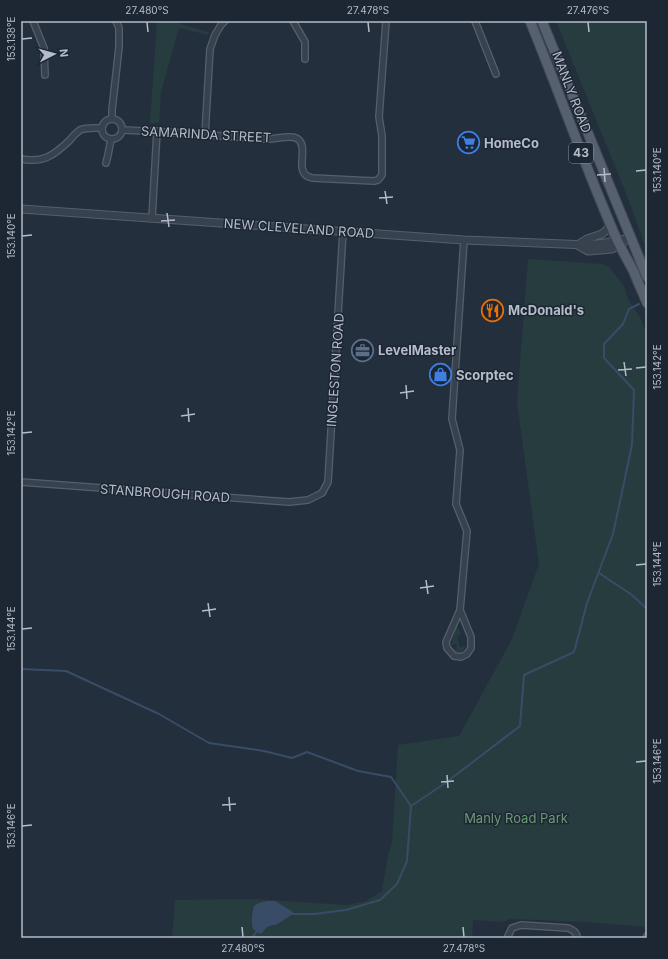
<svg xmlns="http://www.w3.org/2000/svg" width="668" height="959" font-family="Inter,sans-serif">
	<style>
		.green { fill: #263c3f }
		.water { fill: #394c67 }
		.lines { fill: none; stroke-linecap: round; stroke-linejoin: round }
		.stream { stroke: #394c67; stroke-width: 2 }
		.minor-casing { stroke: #565f6c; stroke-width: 8 }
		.tertiary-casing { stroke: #565f6c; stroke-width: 9 }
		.primary-casing { stroke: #414a57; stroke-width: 11 }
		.minor { stroke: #38414e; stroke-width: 5.5 }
		.tertiary { stroke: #38414e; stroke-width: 7 }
		.primary { stroke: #56606e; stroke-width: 9 }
		.ticks { fill: none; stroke: #b4bcc9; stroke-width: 1.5 }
		.labels { text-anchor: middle; stroke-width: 3; stroke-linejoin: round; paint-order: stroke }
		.shield { fill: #1d2633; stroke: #878f9c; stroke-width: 1 }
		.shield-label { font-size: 12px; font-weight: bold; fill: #b4bcc9 }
		.street-label { font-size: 13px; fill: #b4bcc9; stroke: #1d2633 }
		.poi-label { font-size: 13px; font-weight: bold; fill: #b4bcc9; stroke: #1d2633; text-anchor: start }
		.park-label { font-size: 13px; fill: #6b9a76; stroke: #1d2633 }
		.neatline { fill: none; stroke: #b4bcc9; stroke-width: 1.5 }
		.ticks-label { font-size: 10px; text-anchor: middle; fill: #b4bcc9 }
	</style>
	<rect width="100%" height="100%" fill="#242f3e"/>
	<g class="green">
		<path d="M157,21H181L180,24L209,32L208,35L179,28L161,92L159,123H150Z"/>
		<path d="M556,21H647V251L627,196Z"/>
		<path d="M528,259L602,264L609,267L624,286L628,299L641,319L647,334V927L586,922L511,919L502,922L473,920L472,938H172L175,900L253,899L347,905L366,901L382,891L388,855L392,843L398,745L459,736L512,639L539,564L517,402Z"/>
		<path d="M456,628H459L461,634L457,636L460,647L465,646C463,652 460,655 454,653L452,650L457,649L456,644L451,645Z"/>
	</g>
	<path class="water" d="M267,901H275L293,912V914L276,925H273L267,927L263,932L260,934L253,929C251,921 252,914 254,906L259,903Z"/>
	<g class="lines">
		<g class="stream">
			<path d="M599,573L632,595L647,609"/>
			<path d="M21,669L66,671L159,714L209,743L264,751L292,758L307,752L358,771L391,777L411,806"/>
			<path d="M291,914H314L346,910L380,900L397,884L407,861L411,806L444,784L520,726L524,675L574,652L587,603L613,534L632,445L634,390L604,358V344L623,324L629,309L639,304"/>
			<path d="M252,938L257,931"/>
		</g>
		<defs>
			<g id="minor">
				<path d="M33,21L44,48L45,75"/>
				<path d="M293,21L305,42V59"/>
				<path d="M475,21L496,74"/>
				<path d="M112,119V110L119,47V28L116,21"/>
				<circle cx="112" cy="129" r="10"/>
				<path d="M122,130C155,131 189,133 223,136C238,137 253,139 268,139C276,139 289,135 296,138C310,144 295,169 307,176C308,177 310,177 312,178L374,181L378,180L382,175V136L379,117L386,21"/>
				<path d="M205,135L210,49L215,35L221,25L225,21"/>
				<path d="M21,159C43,163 53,156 69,141C72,137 76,133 80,130C87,127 95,128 102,128"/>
				<path d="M106,163L108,155L111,139"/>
				<path d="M152,218L157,131"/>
				<path d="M21,482L289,502L308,500L322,493L328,482L343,231"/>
				<path d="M460,610L446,642L447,648L454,656L461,657L467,654L471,648V637L460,610L467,531L456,504L460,450L452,419L464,240"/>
				<path d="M507,938L512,928L521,925L568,928C573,930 577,932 577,938"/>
				<path d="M646,938L647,936"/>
			</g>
			<g id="tertiary">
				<path d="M21,209L464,240L588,245L605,243L631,238"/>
				<path d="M579,244L587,239L602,234L611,226"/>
				<path d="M579,246L588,251L612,249L623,243"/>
			</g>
			<g id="primary">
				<path d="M530,21C558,89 582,158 611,226C617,242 626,257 634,272C638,283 643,293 647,303"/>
				<path d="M542,21L647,277"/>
			</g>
		</defs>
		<use href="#minor" class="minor-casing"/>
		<use href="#tertiary" class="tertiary-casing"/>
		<use href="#primary" class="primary-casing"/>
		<use href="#minor" class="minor"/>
		<use href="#tertiary" class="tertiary"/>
		<use href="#primary" class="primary"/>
	</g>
	<path class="ticks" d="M147,22L148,32M368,22L369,32M588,22L589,32M22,39L32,38M604,168L605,182M636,171L646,170M597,175L611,174M385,191L387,204M379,198L393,197M167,213L169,227M161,221L175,220M22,236L32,235M624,362L626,376M636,368L646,367M618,370L632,369M406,385L407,399M400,393L414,391M188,408L189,422M181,416L195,414M22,433L32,432M636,565L646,564M426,580L428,594M420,588L434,586M208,603L210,617M202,611L216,609M22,629L32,628M636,762L646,761M447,775L448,788M441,782L454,781M229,797L230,811M222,805L236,804M22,826L32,825M242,927L243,937M463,927L464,937"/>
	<defs>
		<symbol id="supermarket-ring" viewBox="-11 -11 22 22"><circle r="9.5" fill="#1d2633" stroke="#3f7fe0" stroke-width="1.5"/><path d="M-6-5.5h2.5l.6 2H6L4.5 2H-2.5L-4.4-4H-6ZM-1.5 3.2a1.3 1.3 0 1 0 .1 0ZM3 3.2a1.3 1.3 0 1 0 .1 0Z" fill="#3f7fe0"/></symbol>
		<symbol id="restaurant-ring" viewBox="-11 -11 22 22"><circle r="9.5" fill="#1d2633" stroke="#e8710a" stroke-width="1.5"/><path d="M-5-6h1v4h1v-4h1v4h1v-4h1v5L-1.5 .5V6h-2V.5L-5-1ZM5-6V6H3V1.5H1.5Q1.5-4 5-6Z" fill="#e8710a"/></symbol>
		<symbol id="office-ring" viewBox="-11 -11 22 22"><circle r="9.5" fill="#1d2633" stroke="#5c6f8a" stroke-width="1.5"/><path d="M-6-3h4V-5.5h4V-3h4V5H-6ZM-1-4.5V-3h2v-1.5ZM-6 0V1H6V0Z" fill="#5c6f8a"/></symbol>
		<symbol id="shop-ring" viewBox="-11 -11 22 22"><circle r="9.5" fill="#1d2633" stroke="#3f7fe0" stroke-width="1.5"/><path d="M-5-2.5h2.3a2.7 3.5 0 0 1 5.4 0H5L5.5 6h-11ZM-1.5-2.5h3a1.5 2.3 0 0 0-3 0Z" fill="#3f7fe0"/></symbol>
	</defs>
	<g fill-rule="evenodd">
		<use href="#supermarket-ring" x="456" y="130" width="25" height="25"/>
		<use href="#restaurant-ring" x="480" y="298" width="25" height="25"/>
		<use href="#office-ring" x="350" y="338" width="25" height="25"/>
		<use href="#shop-ring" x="428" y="362" width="25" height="25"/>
	</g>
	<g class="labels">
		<rect class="shield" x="569" y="143" width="24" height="20" rx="3"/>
		<g class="shield-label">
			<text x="581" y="157">43</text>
		</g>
		<g class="street-label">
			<text transform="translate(572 92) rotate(69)" y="5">MANLY ROAD</text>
			<text transform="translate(206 134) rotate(3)" y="5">SAMARINDA STREET</text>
			<text transform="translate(299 228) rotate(4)" y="5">NEW CLEVELAND ROAD</text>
			<text transform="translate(335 370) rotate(-86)" y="5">INGLESTON ROAD</text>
			<text transform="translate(165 493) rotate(4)" y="5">STANBROUGH ROAD</text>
		</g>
		<g class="poi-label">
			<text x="484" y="148">HomeCo</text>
			<text x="508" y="315">McDonald's</text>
			<text x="378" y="355">LevelMaster</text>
			<text x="456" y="380">Scorptec</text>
		</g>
		<g class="park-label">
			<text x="516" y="823">Manly Road Park</text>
		</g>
	</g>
	<rect width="668" height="959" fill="none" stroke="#1d2633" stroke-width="44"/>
	<g transform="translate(54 54) rotate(84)" stroke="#1d2633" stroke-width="3" paint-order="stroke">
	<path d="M0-3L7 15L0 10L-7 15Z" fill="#b4bcc9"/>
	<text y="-6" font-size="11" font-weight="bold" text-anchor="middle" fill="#b4bcc9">N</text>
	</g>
	<rect x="22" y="22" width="624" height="915" class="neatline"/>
	<g class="ticks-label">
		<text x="147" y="14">27.480°S</text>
		<text x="368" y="14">27.478°S</text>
		<text x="588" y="14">27.476°S</text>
		<text transform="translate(11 39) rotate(-90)" y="4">153.138°E</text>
		<text transform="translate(657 170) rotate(-90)" y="4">153.140°E</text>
		<text transform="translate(11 236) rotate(-90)" y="4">153.140°E</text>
		<text transform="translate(657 367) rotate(-90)" y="4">153.142°E</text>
		<text transform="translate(11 433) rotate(-90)" y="4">153.142°E</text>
		<text transform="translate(657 564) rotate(-90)" y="4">153.144°E</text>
		<text transform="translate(11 629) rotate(-90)" y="4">153.144°E</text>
		<text transform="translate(657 761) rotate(-90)" y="4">153.146°E</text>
		<text transform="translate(11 826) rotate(-90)" y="4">153.146°E</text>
		<text x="243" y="952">27.480°S</text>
		<text x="464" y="952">27.478°S</text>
	</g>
</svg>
